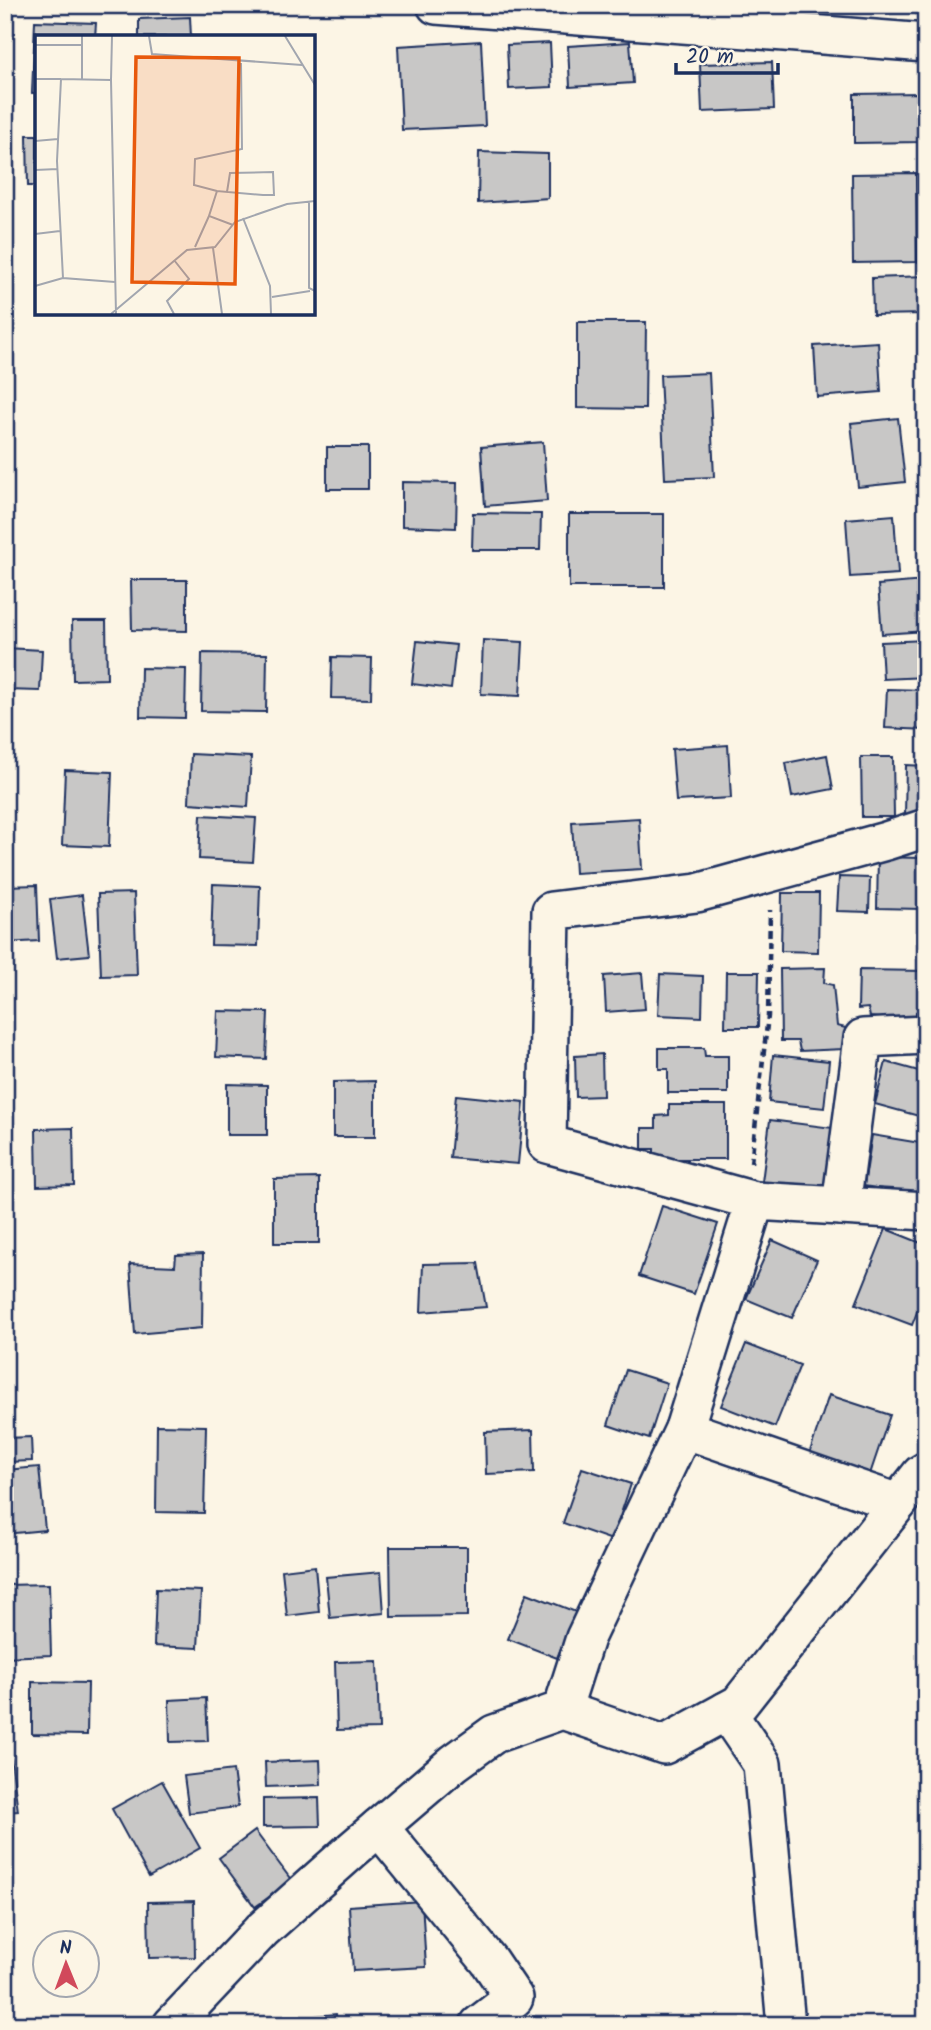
<svg xmlns="http://www.w3.org/2000/svg" width="931" height="2030" font-family="Kalam,sans-serif">
	<style>
		.building { fill: #c8c7c6; stroke: #1b2f5e; stroke-width: 2 }
		.lines { fill: none; stroke-linecap: round; stroke-linejoin: round }
		.street-casing { stroke: #1b2f5e; stroke-width: 42 }
		.path { stroke: #1b2f5e; stroke-width: 4.5; stroke-dasharray: 7 5; stroke-linecap: butt }
		.street { stroke: #fcf5e5; stroke-width: 37 }
		.inset-road { fill: none; stroke: #a2a6af; stroke-width: 2 }
		.view { fill: #e8590c; fill-opacity: 0.15; stroke: #e8590c; stroke-width: 3.5 }
		.inset-edge { fill: none; stroke: #1b2f5e; stroke-width: 3.5 }
	</style>
	<rect width="100%" height="100%" fill="#fcf5e5"/>
	<filter id="ink" filterUnits="userSpaceOnUse"><feTurbulence type="fractalNoise" baseFrequency=".0143" numOctaves="2"/><feDisplacementMap in="SourceGraphic" scale="14" xChannelSelector="R" yChannelSelector="G"/><feConvolveMatrix kernelMatrix="1 2 1 2 8 2 1 2 1" color-interpolation-filters="sRGB"/></filter>
	<g filter="url(#ink)">
		<g class="building">
			<path d="M732,5H757L758,13L733,15Z"/>
			<path d="M190,17L191,37H139V19Z"/>
			<path d="M35,21L96,23L95,37H37V93H32Z"/>
			<path d="M481,41L485,126L402,130L398,46Z"/>
			<path d="M630,42L633,83L570,87L568,46Z"/>
			<path d="M550,43L552,87L509,89L507,45Z"/>
			<path d="M772,62L774,109L702,112L700,64Z"/>
			<path d="M920,93L921,142L854,143V94Z"/>
			<path d="M27,135H37V186H28Z"/>
			<path d="M479,152L548,154V198L478,203Z"/>
			<path d="M916,173L917,262L853,263L852,174Z"/>
			<path d="M926,276V314L873,315L872,278Z"/>
			<path d="M577,322H646L645,409L577,408Z"/>
			<path d="M878,342L881,392L817,397L814,346Z"/>
			<path d="M709,373L714,477L665,479L660,375Z"/>
			<path d="M898,418L905,482L858,487L851,423Z"/>
			<path d="M543,442L547,501L485,506L481,447Z"/>
			<rect x="327" y="447" width="41" height="42"/>
			<path d="M402,482L457,483L456,528L402,526Z"/>
			<path d="M473,513L541,514L540,550H472Z"/>
			<rect x="569" y="514" width="95" height="73"/>
			<path d="M894,515L898,574L850,577L846,519Z"/>
			<path d="M131,580H187V631L132,630Z"/>
			<path d="M924,581L926,631L882,634L878,585Z"/>
			<path d="M72,621H106L107,679L73,680Z"/>
			<path d="M483,640L523,642L520,696L481,694Z"/>
			<path d="M926,640V677L883,679L881,642Z"/>
			<path d="M417,641L456,645L451,689L412,684Z"/>
			<path d="M5,648L42,650L40,691L5,690Z"/>
			<path d="M202,653L267,654L266,712L201,711Z"/>
			<path d="M332,657L372,658L371,699L331,698Z"/>
			<path d="M141,668L186,669L185,718L140,717Z"/>
			<path d="M887,689L926,690V730L885,728Z"/>
			<path d="M728,745L731,798L676,801L672,749Z"/>
			<path d="M191,754L251,757L248,807L189,803Z"/>
			<path d="M827,755L833,789L792,797L786,763Z"/>
			<path d="M861,757H893L894,817H862Z"/>
			<path d="M906,765L926,766V817L905,816Z"/>
			<path d="M65,770L112,772L109,847L62,845Z"/>
			<path d="M201,815L256,818L253,862L199,859Z"/>
			<path d="M639,818L642,869L575,873L572,822Z"/>
			<path d="M878,857L922,858L921,909L877,908Z"/>
			<path d="M839,877L870,878L869,912L837,911Z"/>
			<path d="M213,884L260,886L258,946L211,945Z"/>
			<path d="M37,885L39,941L5,943V886Z"/>
			<path d="M134,893L137,975L101,976L98,894Z"/>
			<path d="M782,893H819L818,952L781,951Z"/>
			<path d="M82,895L89,955L57,958L50,899Z"/>
			<path d="M825,968L824,983L833,985L837,1026L846,1028L844,1049L800,1051L798,1041H781L780,969Z"/>
			<path d="M859,970L926,971V1011L916,1012V1022L870,1017L868,1008L858,1009Z"/>
			<path d="M726,972H759L758,1027H725Z"/>
			<path d="M642,973L645,1009L606,1012L604,976Z"/>
			<path d="M660,974L703,976L702,1017L658,1015Z"/>
			<path d="M218,1011L268,1012L266,1059L216,1057Z"/>
			<path d="M659,1048H704L705,1056H728V1093H668V1069H659Z"/>
			<path d="M602,1054L603,1096L576,1097L575,1056Z"/>
			<path d="M773,1055L829,1061L824,1108L769,1102Z"/>
			<path d="M886,1062L926,1073V1118L875,1104Z"/>
			<path d="M375,1081V1137H333V1082Z"/>
			<path d="M227,1084L267,1085V1135H227Z"/>
			<path d="M456,1095L524,1102L518,1164L450,1158Z"/>
			<path d="M669,1105H726V1159H654V1149H642V1128H656V1116L669,1115Z"/>
			<path d="M770,1120L833,1128L826,1190L762,1182Z"/>
			<path d="M73,1128L74,1185L37,1186L36,1129Z"/>
			<path d="M872,1135L926,1144L918,1195L864,1186Z"/>
			<path d="M319,1178V1243H274V1179Z"/>
			<path d="M662,1206L718,1224L694,1294L639,1276Z"/>
			<path d="M886,1229L926,1245V1289L912,1325L856,1304Z"/>
			<path d="M772,1240L817,1260L792,1318L746,1299Z"/>
			<path d="M203,1254L202,1328L135,1334L130,1264L175,1266L176,1255Z"/>
			<path d="M478,1263L486,1307L421,1312L423,1264Z"/>
			<path d="M746,1344L800,1365L775,1427L721,1406Z"/>
			<path d="M626,1370L667,1383L649,1439L608,1425Z"/>
			<path d="M829,1395L890,1415L868,1480L807,1460Z"/>
			<path d="M157,1425L206,1426L204,1513L156,1512Z"/>
			<path d="M533,1430L534,1472L486,1474L485,1432Z"/>
			<path d="M31,1437L32,1461L5,1462V1438Z"/>
			<path d="M39,1467L45,1530L5,1534V1470Z"/>
			<path d="M582,1468L631,1484L612,1540L563,1523Z"/>
			<path d="M390,1547H467V1616L391,1617Z"/>
			<path d="M315,1566L319,1612L287,1616L282,1570Z"/>
			<path d="M381,1572L384,1613L330,1618L326,1577Z"/>
			<path d="M49,1584L51,1655L5,1657V1585Z"/>
			<path d="M156,1589L201,1591L198,1648L154,1646Z"/>
			<path d="M527,1593L576,1612L557,1658L508,1639Z"/>
			<path d="M377,1661L379,1729L337,1730L335,1662Z"/>
			<path d="M32,1682L88,1683L87,1735L32,1734Z"/>
			<path d="M206,1698L208,1741L170,1742L169,1700Z"/>
			<path d="M11,1758L18,1811L5,1812V1759Z"/>
			<path d="M320,1760L321,1785L266,1787L265,1762Z"/>
			<path d="M233,1770L238,1807L189,1813L184,1776Z"/>
			<path d="M162,1781L200,1848L149,1877L112,1809Z"/>
			<path d="M319,1798L320,1826L263,1827V1799Z"/>
			<path d="M255,1831L292,1881L255,1907L219,1858Z"/>
			<path d="M194,1901L195,1957L149,1958L148,1902Z"/>
			<path d="M422,1901L426,1967L353,1971L349,1906Z"/>
			<path d="M336,2014L337,2025H271V2020Z"/>
			<path d="M691,2020V2025H647Z"/>
			<path d="M542,2023L605,2024V2025H542Z"/>
		</g>
		<g class="lines">
			<defs>
				<g id="street">
					<path d="M436,5L926,43"/>
					<path d="M755,1201L547,1144L551,911L697,893L886,841L926,828"/>
					<path d="M841,1206L863,1038L926,1035"/>
					<path d="M898,1503L684,1429L755,1201L926,1211"/>
					<path d="M562,1710L585,1638L684,1429"/>
					<path d="M726,1711L762,1764L786,2025"/>
					<path d="M379,1827L489,1961L514,1998L479,2025"/>
					<path d="M172,2025L262,1930L352,1850L454,1763L494,1734L562,1710L664,1745L739,1704L921,1474L926,1471"/>
				</g>
			</defs>
			<use href="#street" class="street-casing"/>
			<path class="path" d="M751,1163L768,1016L770,910"/>
			<use href="#street" class="street"/>
		</g>
	</g>
	<g transform="translate(35 35)">
		<rect width="280" height="280" fill="#fcf5e5"/>
		<path class="inset-road" d="M114,1L117,19L267,30M250,1L280,50M0,10H47M0,44H26M47,44V1M76,45L77,1M0,106L23,104M0,135L23,134M182,156L159,150L160,124L207,114L206,28M192,157L195,138L238,137L239,160H228L182,156L174,181L198,190M274,166V253L280,256M208,183L235,251L236,279M0,199L25,196M160,212L174,181M178,213L187,279M80,247L28,243L22,126L26,44L76,45L81,279M0,251L28,243M237,262L275,256M76,279L152,215L180,212L200,187L252,169L280,166M139,279L132,266L154,244L139,225"/>
		<path class="view" d="M101,22L204,23L200,249L97,247Z"/>
		<rect width="280" height="280" class="inset-edge"/>
	</g>
	<rect width="931" height="2030" fill="none" stroke="#fcf5e5" stroke-width="28"/>
	<rect x="14" y="14" width="903" height="2002" fill="none" stroke="#1b2f5e" stroke-width="2.5" filter="url(#ink)"/>
	<g transform="translate(66 1964) rotate(359)"><circle r="33" fill="#fcf5e5" stroke="#a2a6af" stroke-width="2"/>
	<path d="M0-5L12 26L0 18L-12 26Z" fill="#d1495b"/>
	<text y="-10" font-size="19" font-weight="bold" text-anchor="middle" fill="#1b2f5e">N</text>
	</g>
	<path d="M676 63v10h102v-10" fill="none" stroke="#1b2f5e" stroke-width="3.5"/>
	<text x="686" y="63" font-size="21" fill="#1b2f5e" stroke="#fcf5e5" stroke-width="5" paint-order="stroke">20 m</text>
</svg>
